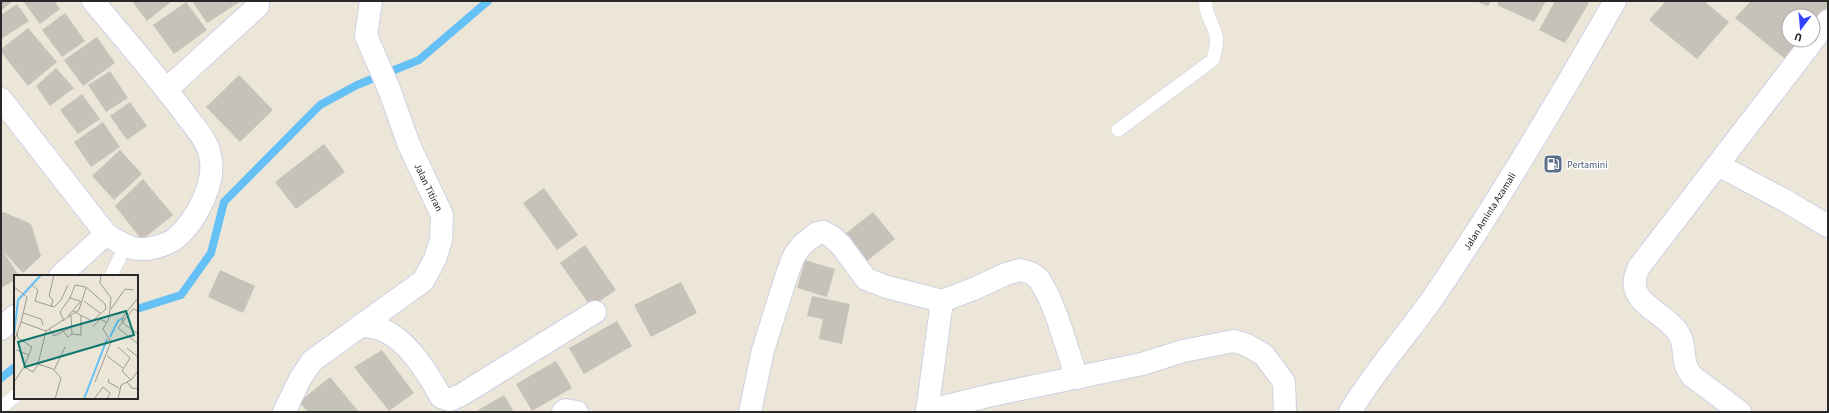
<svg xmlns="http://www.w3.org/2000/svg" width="1829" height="413" font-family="'Source Sans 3',sans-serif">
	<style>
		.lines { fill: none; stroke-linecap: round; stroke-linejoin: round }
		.stream { stroke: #65c0f5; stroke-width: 8 }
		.building { fill: #c7c2b9 }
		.service-casing { stroke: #ced0e3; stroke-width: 14 }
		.minor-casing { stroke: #ced0e3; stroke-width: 24 }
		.service { stroke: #fff; stroke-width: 13 }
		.minor { stroke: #fff; stroke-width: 22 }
		.labels { text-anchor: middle; stroke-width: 3; stroke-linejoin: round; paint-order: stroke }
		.service-label { font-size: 10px; fill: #4e5e75; stroke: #fff; text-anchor: start }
		.street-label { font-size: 10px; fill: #282828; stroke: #fff }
		.inset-river { fill: none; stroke: #65c0f5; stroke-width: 2 }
		.inset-road { fill: none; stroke: #9e9a92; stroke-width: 1 }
		.view { fill: #0f766e; fill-opacity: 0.15; stroke: #0f766e; stroke-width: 2 }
		.inset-edge { fill: none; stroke: #282828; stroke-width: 2 }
	</style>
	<rect width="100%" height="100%" fill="#ece6d9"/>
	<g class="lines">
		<g class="stream">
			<path d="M137,309L181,295L211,253L224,202L320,105L357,85L419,60L488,1"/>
			<path d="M1,378L15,367"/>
		</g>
	</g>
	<g class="building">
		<path d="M1,1H9L11,3L1,10Z"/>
		<path d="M23,1H54L60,9L40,24Z"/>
		<path d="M132,1H172L147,21Z"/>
		<path d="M192,1H241L207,23Z"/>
		<path d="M1475,1H1491L1488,6Z"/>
		<path d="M1499,1H1546L1534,22L1497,5Z"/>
		<path d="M1555,1H1586L1589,3L1565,43L1539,30Z"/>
		<path d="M1666,1H1704L1729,22L1697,59L1649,20Z"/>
		<path d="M1751,1H1827L1828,5L1813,27V16H1789V40H1804L1789,62L1735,18Z"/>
		<path d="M186,2L207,30L174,54L153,25Z"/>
		<path d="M17,4L29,21L1,39V15Z"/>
		<path d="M65,13L85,41L62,57L42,30Z"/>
		<path d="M28,28L57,62L28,86L1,52V49Z"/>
		<path d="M97,37L115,63L83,86L64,60Z"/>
		<path d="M56,68L74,88L50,106L36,86Z"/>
		<path d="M110,71L128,98L106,112L88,85Z"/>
		<path d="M239,75L273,110L240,142L206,107Z"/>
		<path d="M82,94L100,119L78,134L60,110Z"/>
		<path d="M130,102L147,126L127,140L110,116Z"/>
		<path d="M103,122L120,147L91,167L74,142Z"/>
		<path d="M324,144L345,172L296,209L275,182Z"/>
		<path d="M120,150L142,174L114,200L92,176Z"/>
		<path d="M143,179L173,215L142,240L115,206Z"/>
		<path d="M544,188L578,235L557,250L523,203Z"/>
		<path d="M4,212L31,224L41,256L23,273L3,251L19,276H15V280L1,288V214Z"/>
		<path d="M873,212L895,239L867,261L845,234Z"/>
		<path d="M585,245L616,290L591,307L560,263Z"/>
		<path d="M805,260L835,269L827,297L797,288Z"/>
		<path d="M220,270L255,286L243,313L208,297Z"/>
		<path d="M681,282L697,313L651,337L634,305Z"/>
		<path d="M812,296L850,304L842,344L819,339L823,319L807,316Z"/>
		<path d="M617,321L632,346L584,374L569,348Z"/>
		<path d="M382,350L414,393L389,411L354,367Z"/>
		<path d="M556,361L572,388L532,411L516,384Z"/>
		<path d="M330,377L359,412H308L299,402Z"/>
		<path d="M504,395L514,412H475Z"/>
	</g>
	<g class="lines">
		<defs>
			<g id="service">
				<path d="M1118,130L1213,60C1215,52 1218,43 1216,35C1213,23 1204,13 1206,1"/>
				<path d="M111,276L125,246"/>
				<path d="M1,408L15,396"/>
			</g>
			<g id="minor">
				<path d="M167,89L258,6"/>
				<path d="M1,99L106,234C124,246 135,253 156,247C162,245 171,243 176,238C196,221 217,182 210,155C207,140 194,126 185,114C156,75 124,38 93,1"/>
				<path d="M1718,165L1786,201L1828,226"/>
				<path d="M60,276L106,234"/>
				<path d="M361,325C369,327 378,327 385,331C409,342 429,375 441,397L450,400L461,395L595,312"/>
				<path d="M1,329L15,316"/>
				<path d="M927,411L992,395L1142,364L1183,351L1234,341L1247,345L1264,355L1284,382L1285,412"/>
				<path d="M284,412L300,379L312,361L423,281L435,259L441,240L442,215L409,145L389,89L366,36L371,1"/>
				<path d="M563,412L566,410L577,412"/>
				<path d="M750,412L763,350L788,271L794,256L802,245L817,233L823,232L831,236L841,245L866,279L887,287L942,301L976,288L1006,274L1020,270L1031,273L1039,279L1049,297L1057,317L1077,378"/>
				<path d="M927,412L942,301"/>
				<path d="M1350,412C1375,370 1408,334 1435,295C1499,200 1558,101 1615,1"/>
				<path d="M1740,412L1692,376C1680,362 1687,350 1680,336C1668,311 1620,304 1639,267L1828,21"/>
			</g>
		</defs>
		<use href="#service" class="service-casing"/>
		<use href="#minor" class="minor-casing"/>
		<use href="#service" class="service"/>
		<use href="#minor" class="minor"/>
	</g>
	<defs>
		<symbol id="fuel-square" viewBox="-11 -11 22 22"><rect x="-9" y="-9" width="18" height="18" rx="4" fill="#5c6f8a" stroke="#fff"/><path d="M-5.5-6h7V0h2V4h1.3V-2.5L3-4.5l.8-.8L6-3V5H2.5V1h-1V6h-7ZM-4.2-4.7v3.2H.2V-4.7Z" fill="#fff"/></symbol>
	</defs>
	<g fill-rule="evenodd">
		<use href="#fuel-square" x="1542" y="153" width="22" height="22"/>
	</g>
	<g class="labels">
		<g class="service-label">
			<text x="1567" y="168">Pertamini</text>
		</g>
		<g class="street-label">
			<text transform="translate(429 187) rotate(64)" y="4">Jalan Titiran</text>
			<text transform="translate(1489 211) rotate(-58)" y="4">Jalan Aminta Azamali</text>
		</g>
	</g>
	<g transform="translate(14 275)">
		<rect width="124" height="124" fill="#ece6d9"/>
		<path class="inset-river" d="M0,60L4,25L27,0M96,62L104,46L109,43M70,124L93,64"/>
		<path class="inset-road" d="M18,10L24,15L21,26L40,32L47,25L54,10M0,12L13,22L7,47L32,56L24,89L39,94L47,103L41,124M70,26L86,38M37,32L39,25L35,21L40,0M97,34L111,14L119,15M59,36L78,46L92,34L91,29L72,12L61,10L56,23L66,26M124,36L119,34L104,53L124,69M9,38L27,44L29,50M54,41L67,26M57,41L58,59M50,46L46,37L56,23M108,48L110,40L124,23M109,48L124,59M79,52L86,44L92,47M35,54L40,61L57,52M32,56L65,35L72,13M49,56L54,62L58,59L67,60V41M0,67L7,47M104,72L116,83L108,96L117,105M113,73L124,82M2,75L15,80M93,81L109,93M10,92L19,97L24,90M40,95L51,72M95,104L94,107L105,113M0,107L10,92L18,72L4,63L3,57M81,107L97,67L89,54L95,43L97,23L86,8L87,0M113,107L118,113L124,114M80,124L89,112L96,118L93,124M104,124L107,110L117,105L124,96"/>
		<path class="view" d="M112,36L120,60L11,92L4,67Z"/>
		<rect width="124" height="124" class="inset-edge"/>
	</g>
	<rect width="1829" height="413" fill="none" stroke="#282828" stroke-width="4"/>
	<g transform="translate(1801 28) rotate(196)"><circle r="19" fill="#ffffff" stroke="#a9a9a9"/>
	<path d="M0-3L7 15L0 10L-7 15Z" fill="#3344ff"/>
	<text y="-6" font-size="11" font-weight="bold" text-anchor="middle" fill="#282828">U</text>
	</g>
</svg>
